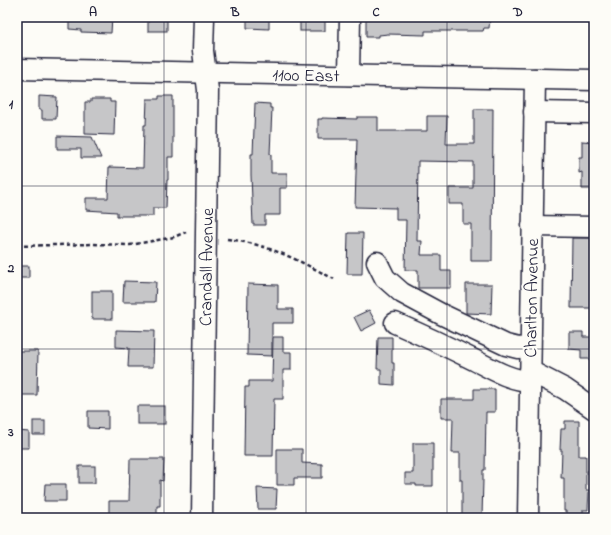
<svg xmlns="http://www.w3.org/2000/svg" width="611" height="535" font-family="'Indie Flower',sans-serif">
	<style>
		.building { fill: #c6c6c8; stroke: #22223b }
		.lines { fill: none; stroke-linecap: round; stroke-linejoin: round }
		.minor-casing { stroke: #22223b; stroke-width: 23 }
		.path { stroke: #22223b; stroke-width: 2.5; stroke-dasharray: 4 3; stroke-linecap: butt }
		.minor { stroke: #fdfcf7; stroke-width: 20 }
		.grid { fill: none; stroke: #22223b; stroke-width: 1; stroke-opacity: 0.55 }
		.labels { text-anchor: middle; stroke-width: 4; stroke-linejoin: round; paint-order: stroke }
		.street-label { font-size: 18px; fill: #22223b; stroke: #fdfcf7 }
		.neatline { fill: none; stroke: #22223b; stroke-width: 1.5 }
		.grid-label { font-size: 13px; text-anchor: middle; font-weight: bold; fill: #22223b }
	</style>
	<rect width="100%" height="100%" fill="#fdfcf7"/>
	<filter id="ink" filterUnits="userSpaceOnUse"><feTurbulence type="fractalNoise" baseFrequency=".025" numOctaves="2"/><feDisplacementMap in="SourceGraphic" scale="8" xChannelSelector="R" yChannelSelector="G"/><feConvolveMatrix kernelMatrix="1 2 1 2 8 2 1 2 1" color-interpolation-filters="sRGB"/></filter>
	<g filter="url(#ink)">
		<g class="building">
			<path d="M69,17H112L111,33L81,32V30L69,29Z"/>
			<rect x="148" y="17" width="19" height="14"/>
			<path d="M247,17H269V29L247,28Z"/>
			<rect x="300" y="17" width="25" height="14"/>
			<path d="M366,17H490L489,28H484L483,31H425V35L388,34L379,35V37H366Z"/>
			<path d="M39,96L57,97L56,119H42V110H39Z"/>
			<path d="M159,96H173V157H168V180H167L166,208H153V216H117V212L86,210V198H108L109,167L143,168L144,125H146L147,99H159Z"/>
			<path d="M91,99H110V102H115L114,135L85,134V102H91Z"/>
			<path d="M255,103L270,104V108H272L270,154H271V173H287V188H280V215H265V225H253L251,175V154H253Z"/>
			<path d="M474,109H493L492,261H471V224H463V204H449V188H473V162L418,161L417,241H422L421,255H441V271H451V288H418V270H405L406,220H396V208L355,207L357,139H318V119H322V118L357,119V117H378V131H427V116H447L446,144H474Z"/>
			<path d="M57,136L92,137L101,158H81V149H57Z"/>
			<path d="M582,141L594,142V189H582V172L579,173V157H582Z"/>
			<path d="M348,233H363L362,274H347Z"/>
			<path d="M572,238H592L591,287H592V293H594V308H571Z"/>
			<rect x="17" y="266" width="12" height="12"/>
			<path d="M124,281L156,282L155,302H123Z"/>
			<path d="M248,284L278,285V309H293V323H272V356L247,355Z"/>
			<path d="M466,284H492L491,314L466,313Z"/>
			<rect x="92" y="291" width="20" height="28"/>
			<path d="M369,310L376,323L361,331L354,317Z"/>
			<path d="M116,330L154,331L153,367H128L129,348L116,347Z"/>
			<path d="M569,332H583V337H594V359H581V350L569,349Z"/>
			<path d="M273,337H283V352H291V370H283V399H274L273,456H244L245,387H249V381H272Z"/>
			<path d="M378,337H392V363H394V385L381,384V369H377Z"/>
			<path d="M17,351H38L37,395H17Z"/>
			<path d="M474,389H495V412H486L485,470H483V480L482,517L462,516V480H460V453H452L453,418H441V399H474Z"/>
			<rect x="137" y="406" width="28" height="18"/>
			<path d="M88,411H108V429L88,428Z"/>
			<rect x="33" y="421" width="12" height="14"/>
			<path d="M565,421H579V456H586V490H589L588,510H583V516H566V511H564V478H561L562,450H560L561,429H565Z"/>
			<path d="M17,431L29,432V448H17Z"/>
			<path d="M413,443H433V486H416V484H405V473H413Z"/>
			<path d="M277,449H302V463L322,464V478H294V485H277Z"/>
			<path d="M130,459H164L163,481L160,480V506H157V516H122V518H109V501H129Z"/>
			<rect x="79" y="466" width="16" height="17"/>
			<path d="M45,484H66V501H44Z"/>
			<path d="M257,488L277,489L276,509H258Z"/>
		</g>
		<g class="lines">
			<defs>
				<g id="minor">
					<path d="M17,69L594,80"/>
					<path d="M349,75L350,17"/>
					<path d="M534,112L594,113"/>
					<path d="M532,226L594,227"/>
					<path d="M377,262L385,278L402,293L441,314L506,345L518,348L530,347"/>
					<path d="M395,323C420,334 444,345 468,357C487,366 507,380 530,381"/>
					<path d="M530,371L565,389L594,409"/>
					<path d="M202,518L208,90L203,51L204,17"/>
					<path d="M528,518L535,79"/>
				</g>
			</defs>
			<use href="#minor" class="minor-casing"/>
			<g class="path">
				<path d="M227,239C268,244 298,260 334,279"/>
				<path d="M17,246L92,244L130,245L174,237L186,232"/>
			</g>
			<use href="#minor" class="minor"/>
		</g>
	</g>
	<path class="grid" d="M164,17V518M306,17V518M447,17V518M17,186H594M17,349H594"/>
	<g class="labels">
		<g class="street-label">
			<text transform="translate(306 75) rotate(1)" y="6">1100 East</text>
			<text transform="translate(206 267) rotate(-89)" y="6">Crandall Avenue</text>
			<text transform="translate(531 298) rotate(-89)" y="6">Charlton Avenue</text>
		</g>
	</g>
	<rect width="611" height="535" fill="none" stroke="#fdfcf7" stroke-width="44"/>
	<rect x="22" y="22" width="567" height="491" class="neatline"/>
	<g class="grid-label">
		<text x="93" y="16">A</text>
		<text x="235" y="16">B</text>
		<text x="376" y="16">C</text>
		<text x="518" y="16">D</text>
		<text x="11" y="108">1</text>
		<text x="11" y="272">2</text>
		<text x="11" y="436">3</text>
	</g>
</svg>
